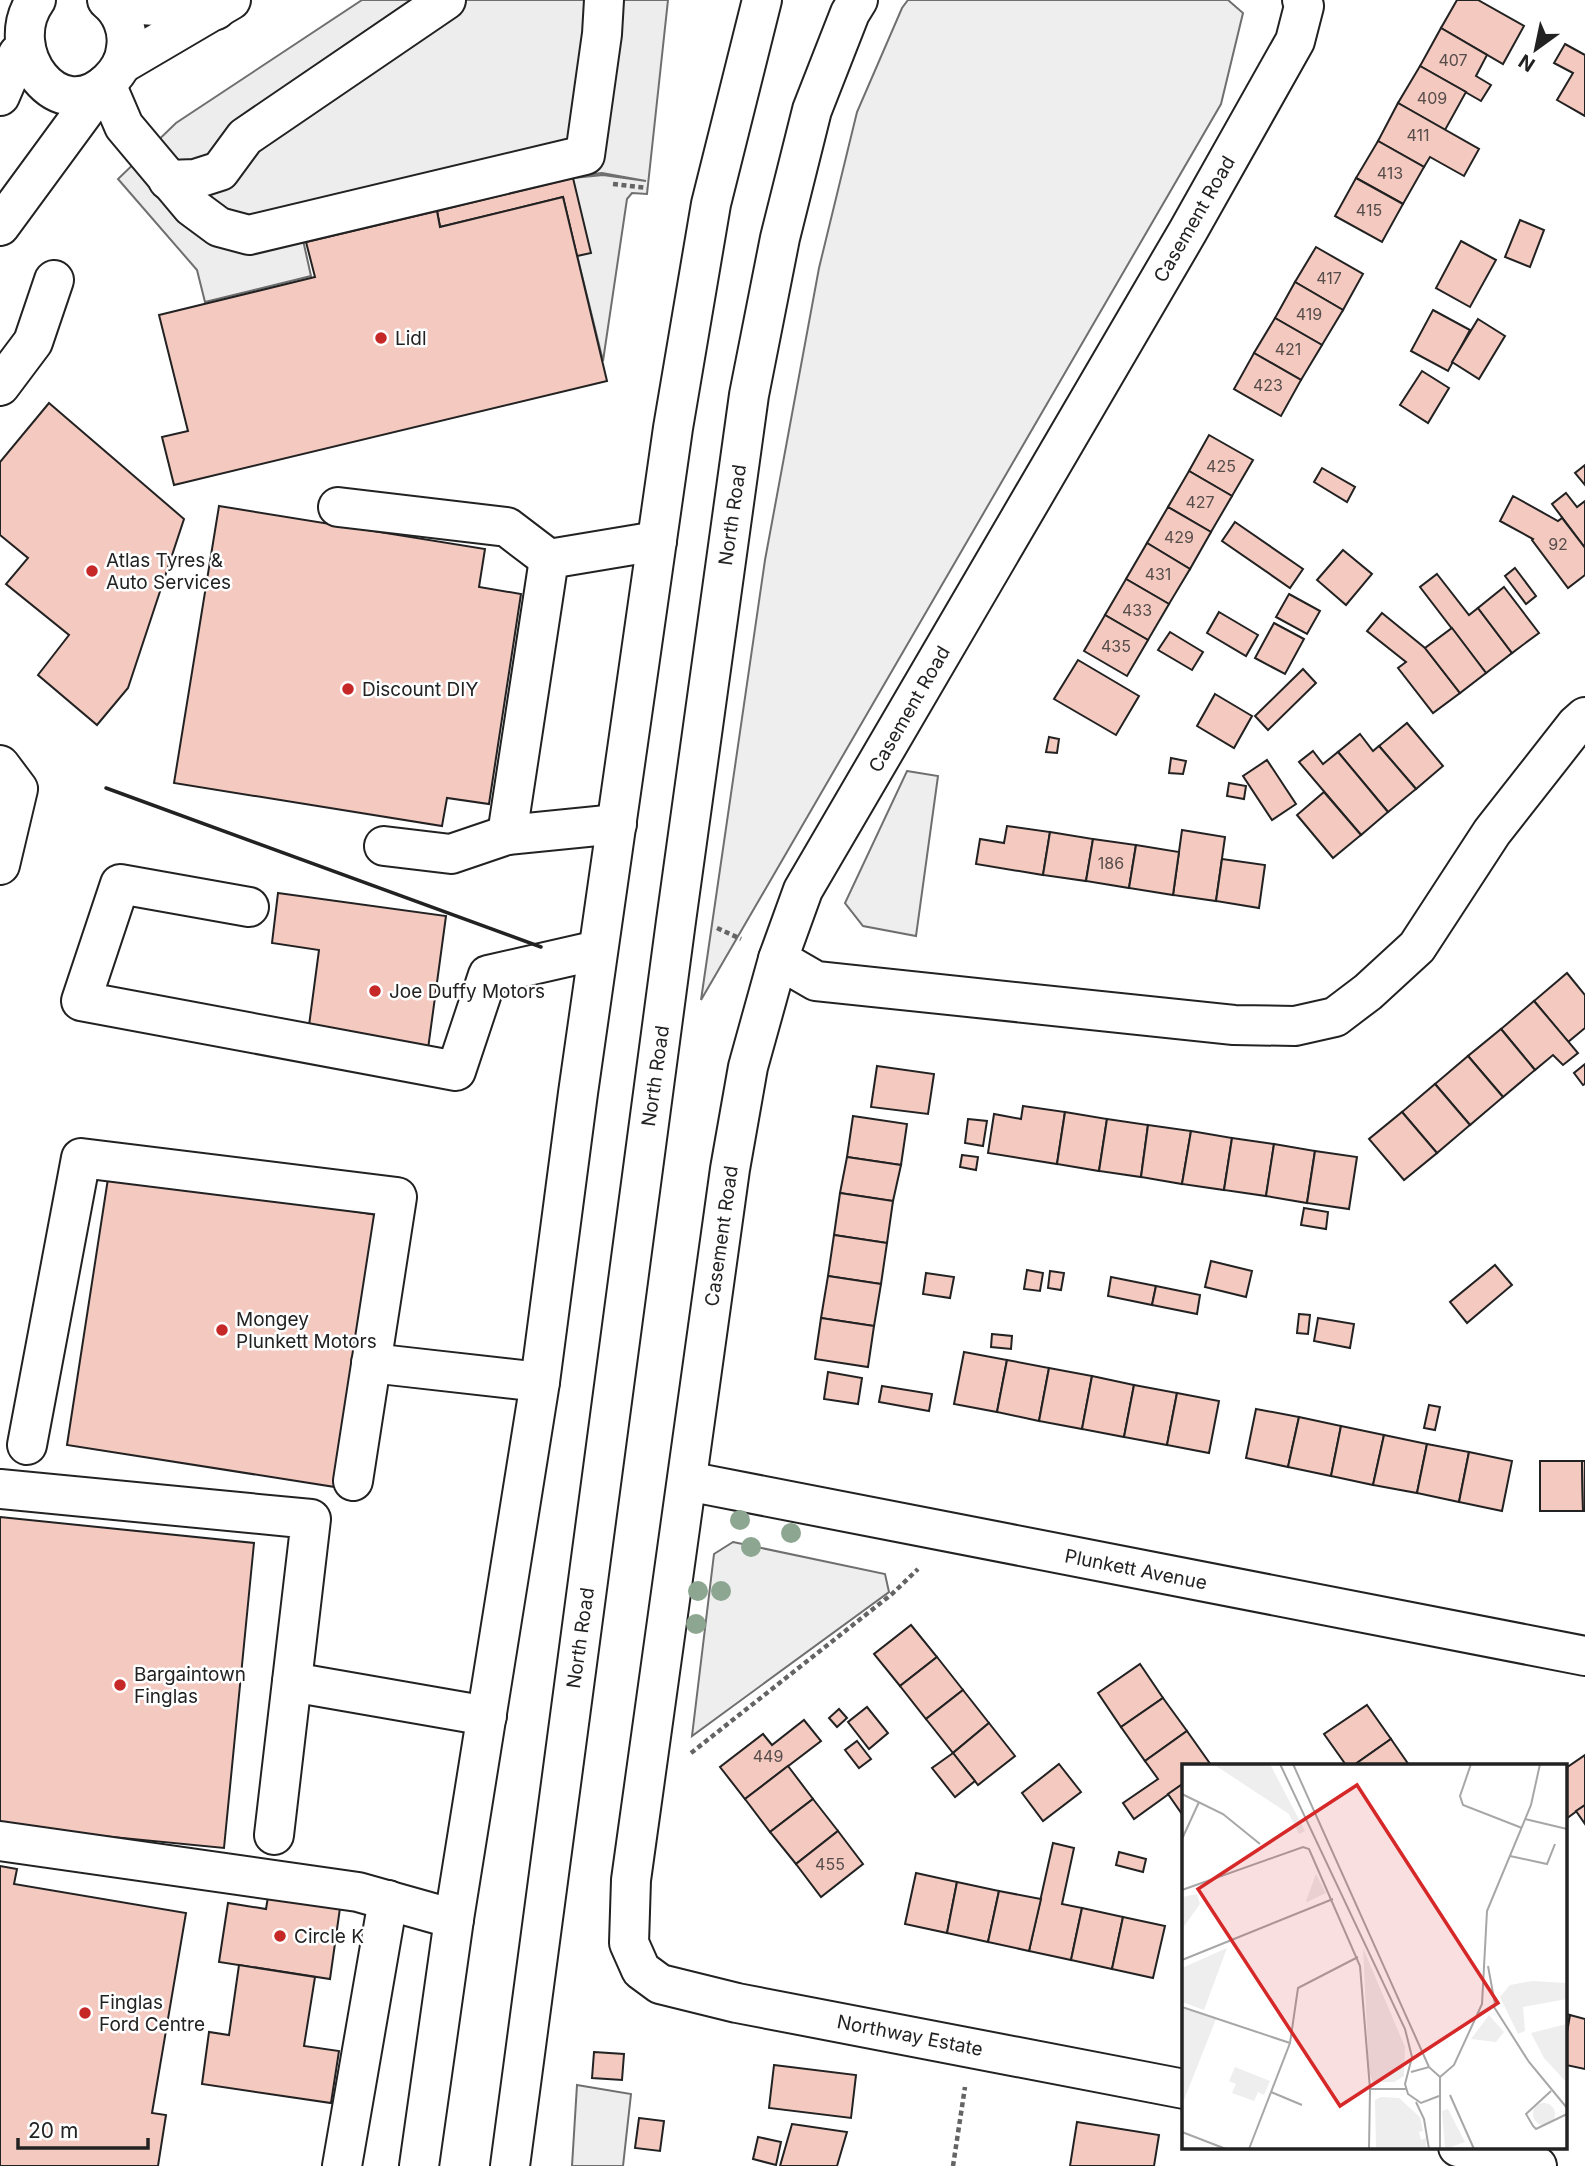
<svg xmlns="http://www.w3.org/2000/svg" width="1585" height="2166" font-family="Inter,sans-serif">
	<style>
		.green { fill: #eee; stroke: #6f6f6f; stroke-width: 2 }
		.parking { fill: #ededed; stroke: #6f6f6f; stroke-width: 2 }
		.building { fill: #f3c9c0; stroke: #222; stroke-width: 2 }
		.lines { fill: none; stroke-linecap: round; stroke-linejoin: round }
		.minor-casing { stroke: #222; stroke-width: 42 }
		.major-casing { stroke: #222; stroke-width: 42 }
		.path { stroke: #646464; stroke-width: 4.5; stroke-dasharray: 5 3.5; stroke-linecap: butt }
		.minor { stroke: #fff; stroke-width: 38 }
		.major { stroke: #fff; stroke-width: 38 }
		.wall { stroke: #222; stroke-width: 3.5 }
		.tree { fill: #8da692 }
		.poi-dot { fill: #c62828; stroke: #fff; stroke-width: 2.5 }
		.labels { text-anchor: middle; stroke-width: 5; stroke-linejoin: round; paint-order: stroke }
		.number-label { font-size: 16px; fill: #564c4a }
		.street-label { font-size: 19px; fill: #222; stroke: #fff }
		.poi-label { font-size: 19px; fill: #222; stroke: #fff; text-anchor: start }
		.inset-road { fill: none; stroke: #a7a7a7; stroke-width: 2 }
		.view { fill: #d62828; fill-opacity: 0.15; stroke: #d62828; stroke-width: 3.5 }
		.inset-edge { fill: none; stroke: #222; stroke-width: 3.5 }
	</style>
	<rect width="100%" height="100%" fill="#fff"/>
	<g class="green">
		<path d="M908,0H1228L1243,13L1221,104L701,1000L765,560L819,268L857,112L902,8Z"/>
		<path d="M907,771L938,776L916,936L863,926L845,903Z"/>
		<path d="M733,1542L885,1574L889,1592L692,1736L714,1554Z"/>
		<path d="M577,2085L631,2094L623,2166H572Z"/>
	</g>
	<path class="parking" d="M362,0H668L647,194L632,193L627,199L603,361L563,198L437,211L573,178L603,175L646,181L602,173L574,176L303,240L311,276L205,302L197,270L118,179L176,123Z"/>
	<g class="building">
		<path d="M1457,0H1478L1524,26L1503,64L1441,28Z"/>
		<path d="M1441,28L1487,55L1476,76L1491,85L1481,101L1420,66Z"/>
		<path d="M1565,44L1585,55V116L1557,100L1573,73L1554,63Z"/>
		<path d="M1420,66L1466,92L1445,130L1398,103Z"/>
		<path d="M1398,103L1479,149L1464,176L1430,157L1424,167L1378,141Z"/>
		<path d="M1378,141L1424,167L1403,204L1356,178Z"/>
		<path d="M573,178L591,253L577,256L563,197L440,227L437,211Z"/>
		<path d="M1356,178L1403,204L1382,242L1335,216Z"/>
		<path d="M563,197L607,381L174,485L162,437L188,431L159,315L315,277L306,242L437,211L440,227Z"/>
		<path d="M1520,220L1544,230L1530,267L1505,257Z"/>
		<path d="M1461,241L1496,260L1470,307L1436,288Z"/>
		<path d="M1316,247L1363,274L1343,310L1295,282Z"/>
		<path d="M1295,282L1343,310L1322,345L1275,318Z"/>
		<path d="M1433,310L1470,330L1448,371L1411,351Z"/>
		<path d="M1275,318L1322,345L1301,380L1254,353Z"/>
		<path d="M1478,319L1505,336L1479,379L1452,362Z"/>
		<path d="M1254,353L1301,380L1281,416L1234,389Z"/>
		<path d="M1422,371L1449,388L1428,423L1400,405Z"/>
		<path d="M49,403L184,519L128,688L97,725L38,675L69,635L6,584L28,558L0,535V462Z"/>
		<path d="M1209,435L1253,460L1232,496L1189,471Z"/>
		<path d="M1585,465V485L1575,473Z"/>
		<path d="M1322,468L1355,487L1347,502L1314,482Z"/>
		<path d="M1189,471L1232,496L1211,532L1168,507Z"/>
		<path d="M1566,493L1577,507L1585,501V548L1552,504Z"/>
		<path d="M1513,496L1558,521L1562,518L1585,548V575L1568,588L1532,540L1533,539L1500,521Z"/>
		<path d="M219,506L485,549L479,587L521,594L489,804L447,798L442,826L174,783Z"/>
		<path d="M1168,507L1211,532L1190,569L1147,543Z"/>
		<path d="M1235,522L1303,569L1290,588L1222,541Z"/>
		<path d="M1147,543L1190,569L1169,604L1126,579Z"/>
		<path d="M1343,550L1372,574L1346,605L1317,580Z"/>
		<path d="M1515,568L1536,596L1526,604L1505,576Z"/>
		<path d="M1437,574L1469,615L1478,608L1512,653L1486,673L1420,587Z"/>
		<path d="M1126,579L1169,604L1148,640L1105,615Z"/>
		<path d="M1504,587L1539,633L1512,653L1478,608Z"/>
		<path d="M1289,594L1320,611L1307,634L1276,617Z"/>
		<path d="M1219,612L1258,635L1246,656L1207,633Z"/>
		<path d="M1382,613L1425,648L1460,693L1433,713L1398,668L1406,662L1367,631Z"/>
		<path d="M1105,615L1148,640L1127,676L1084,651Z"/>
		<path d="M1274,623L1304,639L1285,674L1255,658Z"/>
		<path d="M1452,628L1486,673L1460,693L1425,648Z"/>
		<path d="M1170,632L1203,652L1192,670L1158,650Z"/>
		<path d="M1078,660L1139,696L1116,735L1054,699Z"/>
		<path d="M1303,669L1316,683L1268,730L1255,716Z"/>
		<path d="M1215,694L1252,716L1234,748L1197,726Z"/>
		<path d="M1407,723L1443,766L1416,789L1379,746Z"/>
		<path d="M1360,734L1373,751L1379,746L1416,789L1388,812L1338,752Z"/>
		<path d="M1049,737L1059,739L1057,753L1046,752Z"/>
		<path d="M1313,751L1323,764L1338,752L1388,812L1361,835L1299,762Z"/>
		<path d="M1171,758L1186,761L1183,774L1169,773Z"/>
		<path d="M1267,760L1296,804L1272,820L1243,776Z"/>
		<path d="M1229,783L1246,786L1244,799L1227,796Z"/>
		<path d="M1324,792L1361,835L1333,858L1297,815Z"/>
		<path d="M1007,826L1050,832L1043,875L976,864L980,839L1004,843Z"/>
		<path d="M1182,830L1225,837L1216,901L1173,895Z"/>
		<path d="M1050,832L1093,839L1086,881L1043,875Z"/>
		<path d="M1093,839L1136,845L1129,888L1086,881Z"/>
		<path d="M1136,845L1179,852L1173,895L1129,888Z"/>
		<path d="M1222,859L1265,865L1259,908L1216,901Z"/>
		<path d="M278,893L446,916L428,1049L308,1033L319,950L272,943Z"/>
		<path d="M1567,973L1585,995V1028L1568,1042L1534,1001Z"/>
		<path d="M1534,1001L1578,1053L1563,1065L1553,1055L1535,1070L1501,1029Z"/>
		<path d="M1501,1029L1535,1070L1503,1097L1468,1056Z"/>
		<path d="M1468,1056L1503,1097L1470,1125L1435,1084Z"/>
		<path d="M1585,1064V1084L1583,1085L1574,1073Z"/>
		<path d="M877,1066L934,1074L928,1114L871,1107Z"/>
		<path d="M1435,1084L1470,1125L1437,1153L1402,1112Z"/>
		<path d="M1023,1106L1065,1112L1057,1164L988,1153L994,1114L1021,1119Z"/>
		<path d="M1065,1112L1107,1119L1099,1171L1057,1164Z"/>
		<path d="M1402,1112L1437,1153L1404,1180L1369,1139Z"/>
		<path d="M853,1116L907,1124L901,1165L847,1157Z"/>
		<path d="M968,1119L987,1121L983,1146L965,1143Z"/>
		<path d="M1107,1119L1148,1125L1141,1177L1099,1171Z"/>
		<path d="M1148,1125L1191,1131L1182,1184L1141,1177Z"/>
		<path d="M1191,1131L1232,1138L1224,1190L1182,1184Z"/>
		<path d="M1232,1138L1274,1144L1266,1196L1224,1190Z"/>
		<path d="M1274,1144L1315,1151L1307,1203L1266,1196Z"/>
		<path d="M1315,1151L1357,1157L1349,1209L1307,1203Z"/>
		<path d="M962,1155L978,1157L976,1170L960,1167Z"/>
		<path d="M847,1157L901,1165L893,1201L840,1193Z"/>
		<path d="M109,1172L377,1215L335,1487L67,1445Z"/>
		<path d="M840,1193L893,1201L887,1243L834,1235Z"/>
		<path d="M1304,1208L1328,1212L1326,1229L1301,1225Z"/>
		<path d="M834,1235L887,1243L881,1284L828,1276Z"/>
		<path d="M1211,1261L1252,1271L1246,1297L1205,1287Z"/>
		<path d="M1495,1265L1512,1285L1467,1323L1450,1302Z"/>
		<path d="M1027,1270L1043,1273L1040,1291L1024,1289Z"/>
		<path d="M1050,1271L1064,1273L1061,1290L1048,1288Z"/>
		<path d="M926,1273L954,1277L950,1298L923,1294Z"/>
		<path d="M828,1276L881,1284L874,1326L821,1318Z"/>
		<path d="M1111,1277L1156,1286L1152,1305L1108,1296Z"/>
		<path d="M1156,1286L1200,1295L1197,1314L1152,1305Z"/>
		<path d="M1299,1314L1310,1315L1308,1334L1297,1333Z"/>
		<path d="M821,1318L874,1326L868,1367L815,1359Z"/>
		<path d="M1318,1318L1354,1324L1350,1348L1314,1341Z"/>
		<path d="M992,1334L1012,1336L1011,1349L991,1347Z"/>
		<path d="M964,1352L1007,1360L997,1412L954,1404Z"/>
		<path d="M1007,1360L1049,1368L1039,1421L997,1412Z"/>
		<path d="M1049,1368L1092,1376L1082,1429L1039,1421Z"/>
		<path d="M828,1372L862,1378L858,1404L824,1399Z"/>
		<path d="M1092,1376L1134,1385L1124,1437L1082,1429Z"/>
		<path d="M1134,1385L1177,1393L1167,1445L1124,1437Z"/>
		<path d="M882,1386L932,1394L929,1411L879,1402Z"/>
		<path d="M1177,1393L1219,1401L1209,1453L1167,1445Z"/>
		<path d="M1429,1405L1440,1407L1435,1430L1424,1428Z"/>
		<path d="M1256,1409L1299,1417L1288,1467L1246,1458Z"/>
		<path d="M1299,1417L1341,1426L1331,1476L1288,1467Z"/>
		<path d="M1341,1426L1384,1435L1373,1485L1331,1476Z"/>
		<path d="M1384,1435L1427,1444L1417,1493L1373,1485Z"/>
		<path d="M1427,1444L1469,1452L1459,1502L1417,1493Z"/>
		<path d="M1469,1452L1512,1461L1502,1511L1459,1502Z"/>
		<path d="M1540,1461H1582L1583,1511H1540Z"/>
		<path d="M1582,1461H1585V1511H1583Z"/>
		<path d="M0,1517L254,1543L224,1848L0,1826Z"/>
		<path d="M911,1625L937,1657L900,1686L874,1654Z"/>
		<path d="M937,1657L963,1690L926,1719L900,1686Z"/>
		<path d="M1140,1664L1163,1698L1121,1727L1098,1693Z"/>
		<path d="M963,1690L989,1723L953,1753L926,1719Z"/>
		<path d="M1163,1698L1187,1731L1145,1761L1121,1727Z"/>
		<path d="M1367,1705L1391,1739L1354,1765H1346L1324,1734Z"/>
		<path d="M867,1707L888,1733L869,1749L848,1722Z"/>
		<path d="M839,1709L847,1718L837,1727L829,1718Z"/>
		<path d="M804,1720L821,1741L745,1799L720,1767L763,1734L772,1745Z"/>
		<path d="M989,1723L1015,1756L978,1785L953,1753Z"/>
		<path d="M1187,1731L1211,1765H1184V1783L1134,1819L1123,1803L1158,1779L1145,1761Z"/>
		<path d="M1391,1739L1409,1765H1354Z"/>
		<path d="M857,1741L871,1759L859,1768L845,1750Z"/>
		<path d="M953,1753L975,1781L955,1797L932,1768Z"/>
		<path d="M1585,1755V1805L1566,1819V1768Z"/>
		<path d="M1059,1764L1081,1792L1043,1821L1022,1793Z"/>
		<path d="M788,1766L813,1799L770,1832L745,1799Z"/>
		<path d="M1184,1783V1817L1168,1794Z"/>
		<path d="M813,1799L838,1831L796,1864L770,1832Z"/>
		<path d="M1585,1805V1824L1576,1811Z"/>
		<path d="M838,1831L863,1864L821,1897L796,1864Z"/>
		<path d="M1053,1843L1074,1848L1062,1904L1082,1908L1071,1960L1029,1951Z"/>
		<path d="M1119,1852L1146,1859L1143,1872L1116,1865Z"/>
		<path d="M0,1866L17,1869L14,1884L186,1913L152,2113L166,2115L158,2166H0Z"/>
		<path d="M916,1873L957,1882L947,1933L905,1924Z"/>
		<path d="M957,1882L999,1891L988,1942L947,1933Z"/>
		<path d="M999,1891L1041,1899L1029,1951L988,1942Z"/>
		<path d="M268,1897L340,1908L330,1979L219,1962L228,1903L266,1909Z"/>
		<path d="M1082,1908L1123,1917L1112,1969L1071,1960Z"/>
		<path d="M1123,1917L1165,1926L1153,1978L1112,1969Z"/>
		<path d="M239,1965L315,1977L304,2046L339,2051L331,2103L202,2084L209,2032L229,2035Z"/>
		<path d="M1566,2014L1570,2015L1566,2038Z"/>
		<path d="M1570,2015L1585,2019V2069L1566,2065V2038Z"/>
		<path d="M594,2052L624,2054L622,2080L592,2078Z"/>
		<path d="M774,2065L856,2075L851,2118L769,2108Z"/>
		<path d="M639,2118L664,2121L660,2151L635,2148Z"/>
		<path d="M1077,2122L1159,2135L1154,2166H1070Z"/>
		<path d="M792,2124L847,2132L837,2166H780Z"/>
		<path d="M758,2137L781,2142L776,2165L753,2159Z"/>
	</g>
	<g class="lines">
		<defs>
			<g id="minor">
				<path d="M106,84L124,126L192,207L219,227L249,235L585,155L602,34L604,0"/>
				<path d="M168,180L195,179L220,171L245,137L446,0"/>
				<path d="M0,386L33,342L54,280"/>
				<path d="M338,507L507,527L549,559"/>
				<path d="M0,765L18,789L0,865"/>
				<path d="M507,835L549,559L657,541"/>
				<path d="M384,846L451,854L507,835L617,824"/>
				<path d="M249,907L120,884L81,1001L456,1071L488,975L598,950"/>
				<path d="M778,959L816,981L1234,1025L1295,1026L1335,1017L1368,992L1417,947L1492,832L1576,725L1585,717"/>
				<path d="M371,1363L540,1382"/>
				<path d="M27,1445L81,1158L397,1197L353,1481"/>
				<path d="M687,1481L1585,1656"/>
				<path d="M0,1489L311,1519L274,1835"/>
				<path d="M292,1682L487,1716"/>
				<path d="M0,1841L358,1892L454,1919"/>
				<path d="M1184,2089L737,2003L660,1984L641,1970L629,1943L631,1880L730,1169L748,1067L778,959L803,890L1188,231L1295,41L1304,6L1302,0"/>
				<path d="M1458,2147L1537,2166"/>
				<path d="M342,2166L388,1900"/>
			</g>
			<g id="major">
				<path d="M36,0C0,50 58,130 109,81C118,72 125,61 126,48C129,30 121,11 107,0"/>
				<path d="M111,3L216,10"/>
				<path d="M122,64L231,0"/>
				<path d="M0,96L18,54"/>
				<path d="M0,226L102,87"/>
				<path d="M419,2166L454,1919L540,1382L578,1093L673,428L711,204L762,0"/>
				<path d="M510,2166L676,921L749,395L780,238L812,110L850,13L858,0"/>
			</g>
		</defs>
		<use href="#minor" class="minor-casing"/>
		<use href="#major" class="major-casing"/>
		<g class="path">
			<path d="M613,184L647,188"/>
			<path d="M717,928L741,939"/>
			<path d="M691,1753L892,1594L918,1569"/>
			<path d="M953,2166L965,2087"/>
		</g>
		<use href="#minor" class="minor"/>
		<use href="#major" class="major"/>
		<path class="wall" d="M106,788L541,947"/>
	</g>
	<g class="tree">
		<circle cx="740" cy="1520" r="10"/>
		<circle cx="791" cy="1533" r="10"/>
		<circle cx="751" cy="1547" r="10"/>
		<circle cx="698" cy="1591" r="10"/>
		<circle cx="721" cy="1591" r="10"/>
		<circle cx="696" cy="1624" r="10"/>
	</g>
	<g class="poi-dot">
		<circle cx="381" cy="338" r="7"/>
		<circle cx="92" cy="571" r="7"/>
		<circle cx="348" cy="689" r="7"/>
		<circle cx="375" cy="991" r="7"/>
		<circle cx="222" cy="1330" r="7"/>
		<circle cx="120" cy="1685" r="7"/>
		<circle cx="280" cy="1936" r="7"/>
		<circle cx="85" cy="2013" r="7"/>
	</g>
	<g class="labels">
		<g class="number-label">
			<text x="1453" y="66">407</text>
			<text x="1432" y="104">409</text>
			<text x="1418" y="141">411</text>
			<text x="1390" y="179">413</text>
			<text x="1369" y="216">415</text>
			<text x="1329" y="284">417</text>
			<text x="1309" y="320">419</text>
			<text x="1288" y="355">421</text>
			<text x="1268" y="391">423</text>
			<text x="1221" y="472">425</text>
			<text x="1200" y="508">427</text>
			<text x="1179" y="543">429</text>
			<text x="1558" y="550">92</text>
			<text x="1158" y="580">431</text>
			<text x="1137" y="616">433</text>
			<text x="1116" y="652">435</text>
			<text x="1111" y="869">186</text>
			<text x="768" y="1762">449</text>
			<text x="830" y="1870">455</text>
		</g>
		<g class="street-label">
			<text transform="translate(1194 219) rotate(-60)" y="7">Casement Road</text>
			<text transform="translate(732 515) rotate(-82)" y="7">North Road</text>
			<text transform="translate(909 709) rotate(-60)" y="7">Casement Road</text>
			<text transform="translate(655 1076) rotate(-82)" y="7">North Road</text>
			<text transform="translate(721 1236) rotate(-82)" y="7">Casement Road</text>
			<text transform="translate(1136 1569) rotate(11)" y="7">Plunkett Avenue</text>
			<text transform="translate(580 1638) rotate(-82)" y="7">North Road</text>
			<text transform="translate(910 2035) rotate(11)" y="7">Northway Estate</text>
		</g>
		<g class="poi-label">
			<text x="395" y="345">Lidl</text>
			<text x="106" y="567">Atlas Tyres &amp;<tspan x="106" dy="22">Auto Services</tspan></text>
			<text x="362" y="696">Discount DIY</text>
			<text x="389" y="998">Joe Duffy Motors</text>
			<text x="236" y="1326">Mongey<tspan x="236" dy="22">Plunkett Motors</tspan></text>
			<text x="134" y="1681">Bargaintown<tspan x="134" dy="22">Finglas</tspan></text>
			<text x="294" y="1943">Circle K</text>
			<text x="99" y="2009">Finglas<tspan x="99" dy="22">Ford Centre</tspan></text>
		</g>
	</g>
	<g transform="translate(1182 1764)">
		<rect width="385" height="385" fill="#fff"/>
		<path d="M31,0H88L123,67L117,70L107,50ZM134,110L144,129L125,138L124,137ZM15,130L18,140L0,165V133ZM45,184L22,246L0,238V204ZM181,184L223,283L222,312L212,318H191L187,308ZM350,217L385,219V235L341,243L343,267L336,270L318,233L328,221ZM0,244L34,255L0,341ZM307,251L322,268L314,278L289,275ZM385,260V319L362,294L349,269ZM53,303L88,317L82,331L76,328L72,337L50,329L54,320L47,317ZM199,333L217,334L238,353L241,367L237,368L239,376L244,374V385H194L193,336ZM351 350a11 11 0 1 1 22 0a11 11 0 1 1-22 0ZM266,345L283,378L263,385L260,347Z" fill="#eee"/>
		<path class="inset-road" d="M98,0L223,265L230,293L223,320L226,330L239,339L257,332M111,0L247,303M289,0L278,32L281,41L340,64M0,30L41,50L78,80M343,55L385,65M0,75L17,38M328,92L365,100L373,80M0,126L121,83L127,85L178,202L188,325L187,385M0,196L151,135M0,243L108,279M312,243L347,298L385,344M295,251L313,240L306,202M229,308L247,303L258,313V385M258,313L272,301L300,240L305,147L349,41L358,0M188,325H224M369,327L344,350L351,362L354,365L385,350M89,328L120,341M268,331L292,385M234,338L242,355L247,385M0,368L44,385M67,385L108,279L116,224L176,193"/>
		<path class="view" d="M175,21L316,239L158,342L16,125Z"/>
		<rect width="385" height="385" class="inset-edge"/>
	</g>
	<g transform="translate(1536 49) rotate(213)" stroke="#ffffff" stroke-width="5" paint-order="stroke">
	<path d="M0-5L12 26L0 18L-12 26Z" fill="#222222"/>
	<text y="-10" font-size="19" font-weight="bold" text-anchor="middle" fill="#222222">N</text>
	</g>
	<path d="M18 2138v10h130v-10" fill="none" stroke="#222222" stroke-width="3.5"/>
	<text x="28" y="2138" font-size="21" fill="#222222" stroke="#ffffff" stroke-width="5" paint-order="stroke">20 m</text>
</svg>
